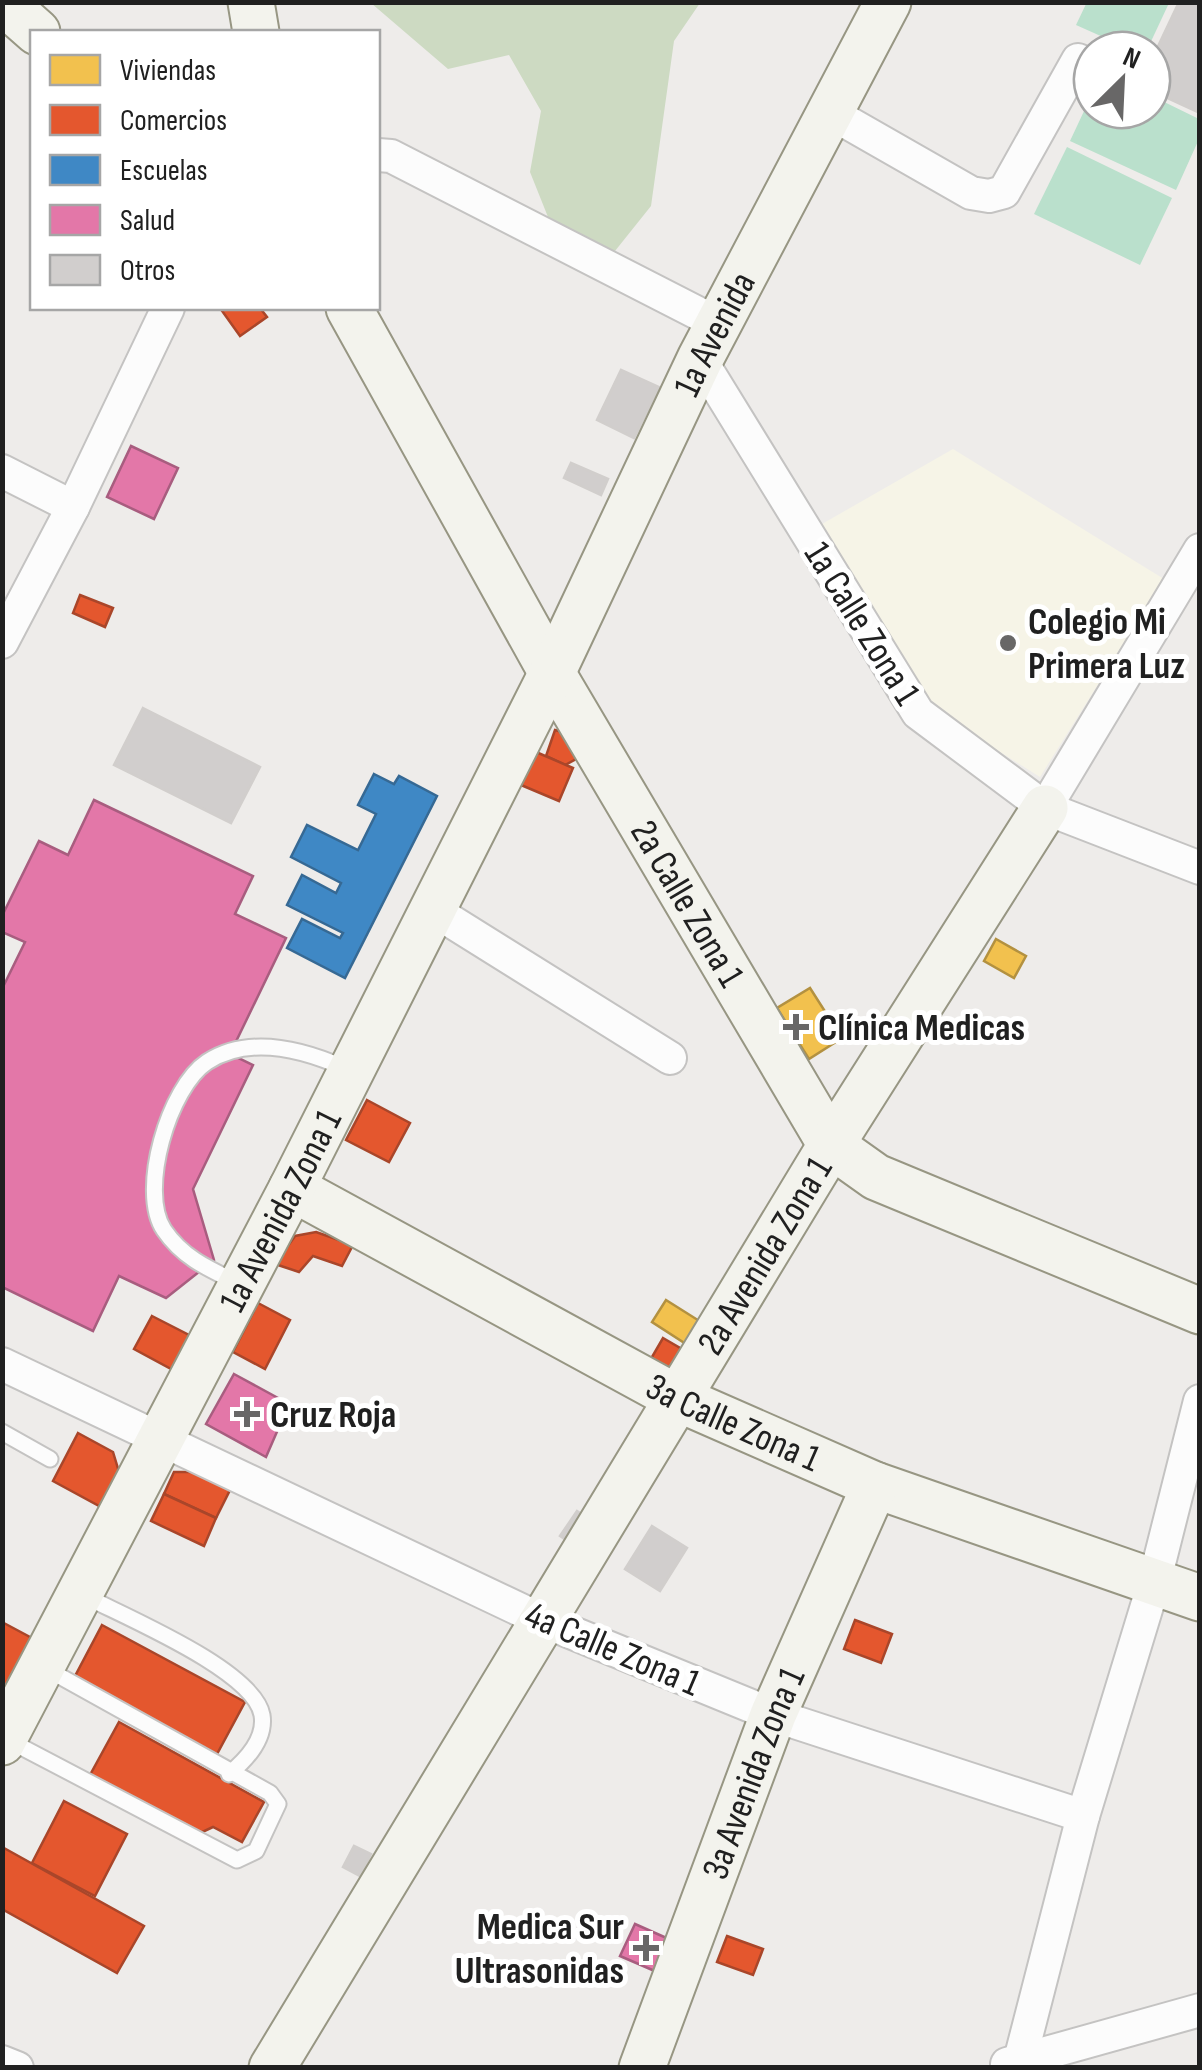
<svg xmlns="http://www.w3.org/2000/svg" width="1202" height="2070" font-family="'Sofia Sans Condensed',sans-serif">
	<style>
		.education { fill: #f6f4e7 }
		.forest { fill: #cddac2 }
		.pitch { fill: #bae0cc }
		.homes { fill: #f2c14e; stroke: #b39140; stroke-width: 2.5 }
		.shops { fill: #e4572e; stroke: #a9462a; stroke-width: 2.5 }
		.schools { fill: #3f88c5; stroke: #366994; stroke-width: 2.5 }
		.health { fill: #e377a8; stroke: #a85d7f; stroke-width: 2.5 }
		.building { fill: #d1cecd; stroke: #d1cecc; stroke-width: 2.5 }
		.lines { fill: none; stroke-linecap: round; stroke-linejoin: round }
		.lane-casing { stroke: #c4c3c2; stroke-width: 19 }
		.street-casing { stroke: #c4c3c2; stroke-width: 36 }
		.secondary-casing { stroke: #979683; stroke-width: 49 }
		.lane { stroke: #fcfcfc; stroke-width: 15 }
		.street { stroke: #fcfcfc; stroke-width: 32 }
		.secondary { stroke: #f3f3ed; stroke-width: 45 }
		.poi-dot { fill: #686767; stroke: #fff; stroke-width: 4 }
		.labels { text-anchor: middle; stroke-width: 10; stroke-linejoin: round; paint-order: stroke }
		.street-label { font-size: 38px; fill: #202020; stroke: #fff }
		.poi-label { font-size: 38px; font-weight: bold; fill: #202020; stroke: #fff; text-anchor: start }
	</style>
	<rect width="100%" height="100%" fill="#eeecea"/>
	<path class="education" d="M953,449L1164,579L1040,777L930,708L822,524Z"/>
	<path class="forest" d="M371,3H700L674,41L651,206L615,251L554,232L530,172L541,111L509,55L448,69Z"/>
	<g class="pitch">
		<path d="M1087,2H1169V3L1147,50H1132L1076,25Z"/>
		<path d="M1092,94V110H1152V96L1199,119V139L1176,190L1070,141Z"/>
		<path d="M1067,147L1172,198L1140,265L1034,214Z"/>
	</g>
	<g class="homes">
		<path d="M996,939L1026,956L1014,978L984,961Z"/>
		<path d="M810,988L842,1038L809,1059L777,1008Z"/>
		<path d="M666,1300L701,1322L686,1344L652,1322Z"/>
	</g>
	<g class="shops">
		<path d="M220,308H260L267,317L240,336Z"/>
		<path d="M80,595L113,608L105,627L73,613Z"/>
		<path d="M555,730L569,734L580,757L565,765L546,756Z"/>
		<path d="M536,752L573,768L559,801L521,785Z"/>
		<path d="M367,1100L410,1123L389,1162L346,1140Z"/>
		<path d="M316,1232L353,1245L342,1266L313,1256L299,1272L275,1264L295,1236Z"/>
		<path d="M258,1303L290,1320L265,1369L233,1352Z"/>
		<path d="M152,1316L191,1336L173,1370L134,1349Z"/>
		<path d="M663,1338L687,1352L670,1383L645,1369Z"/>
		<path d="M78,1433L113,1452L119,1472L101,1507L53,1481Z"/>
		<path d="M174,1472H192L230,1490L216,1518L164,1494Z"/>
		<path d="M164,1494L216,1518L204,1546L151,1521Z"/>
		<path d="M855,1620L892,1634L881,1663L844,1649Z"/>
		<path d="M2,1622L43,1644L2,1721Z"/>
		<path d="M102,1625L245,1702L217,1754L74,1678Z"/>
		<path d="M119,1722L264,1802L242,1842L213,1827L198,1834L90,1775Z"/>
		<path d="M64,1801L127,1834L95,1896L32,1863Z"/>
		<path d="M4,1848L144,1926L117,1973L2,1909Z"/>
		<path d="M727,1936L763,1949L753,1975L717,1962Z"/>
	</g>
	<path class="schools" d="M374,774L394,784L399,776L437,796L345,978L287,948L302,919L340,938L343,933L287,905L302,875L336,893L341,883L291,857L307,825L358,850L376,814L358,805Z"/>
	<g class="health">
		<path d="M131,446L178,468L154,519L107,497Z"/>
		<path d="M94,800L253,876L235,914L286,938L230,1054L253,1065L193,1189L214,1260L166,1298L119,1276L93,1331L2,1287V989L25,942L2,932V916L39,841L68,855Z"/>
		<path d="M234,1374L289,1404L266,1457L206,1424Z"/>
		<path d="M635,1924L671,1940L657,1972L620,1956Z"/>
	</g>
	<g class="building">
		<path d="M1179,2H1200V113L1152,91V59Z"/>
		<path d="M621,370L659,387L634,438L597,420Z"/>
		<path d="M571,463L608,479L601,495L564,478Z"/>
		<path d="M143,708L260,767L231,823L114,765Z"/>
		<path d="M577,1511L592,1521L575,1546L560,1536Z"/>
		<path d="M652,1526L687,1548L660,1591L625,1569Z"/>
		<path d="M354,1846L371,1854L360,1876L343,1867Z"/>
	</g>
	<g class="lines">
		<defs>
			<g id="lane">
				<path d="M238,1283C209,1269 183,1258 164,1230C138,1191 169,1087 207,1062C250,1034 305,1050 347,1069"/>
				<path d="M2,1432L50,1459"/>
				<path d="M83,1595C123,1616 254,1670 262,1715C266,1739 246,1760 229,1774"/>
				<path d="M8,1740L237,1860L256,1851L278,1804L270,1793L45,1668"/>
			</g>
			<g id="street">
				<path d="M831,113L971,193L989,196L1004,192L1078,60"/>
				<path d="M378,155L391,156L719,324"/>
				<path d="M700,359L918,713L1045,808L1200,868"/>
				<path d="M2,471L73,507"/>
				<path d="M2,642L73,507L168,308"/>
				<path d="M1045,808L1200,550"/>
				<path d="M430,908L670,1058"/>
				<path d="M2,1364L546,1622L773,1715L1083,1816"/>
				<path d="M2,2062L17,2068"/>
				<path d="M1007,2064L1200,2010"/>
				<path d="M1018,2068L1083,1816L1154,1583L1200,1401"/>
			</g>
			<g id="secondary">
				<path d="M3,2L37,32"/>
				<path d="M251,2L256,32"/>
				<path id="s1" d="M349,308L552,673L831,1145L876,1177L1200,1311"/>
				<path id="s2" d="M292,1188L679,1399L875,1485L1200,1598"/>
				<path id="s3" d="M2,1742L292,1188L552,673L700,359L888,2"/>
				<path id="s4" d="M272,2068L831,1145L1045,808"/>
				<path id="s5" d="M642,2068L773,1715L875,1485"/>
			</g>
		</defs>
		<use href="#lane" class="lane-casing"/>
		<use href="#street" class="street-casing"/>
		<use href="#secondary" class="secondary-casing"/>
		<use href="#lane" class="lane"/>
		<use href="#street" class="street"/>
		<use href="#secondary" class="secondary"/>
	</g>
	<g class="poi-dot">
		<circle cx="1008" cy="643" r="10"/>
		<path d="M791 1012h10v10h10v10h-10v10h-10v-10h-10v-10h10z"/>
		<path d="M242 1399h10v10h10v10h-10v10h-10v-10h-10v-10h10z"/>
		<path d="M641 1933h10v10h10v10h-10v10h-10v-10h-10v-10h10z"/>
	</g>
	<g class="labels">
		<g class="street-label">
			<text dy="13" stroke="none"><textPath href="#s3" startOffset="1578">1a Avenida</textPath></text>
			<text transform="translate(863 623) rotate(58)" y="13">1a Calle Zona 1</text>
			<text dy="13" stroke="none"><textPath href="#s1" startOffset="685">2a Calle Zona 1</textPath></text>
			<text dy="13" stroke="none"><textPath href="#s3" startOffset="600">1a Avenida Zona 1</textPath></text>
			<text dy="13" stroke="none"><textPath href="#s4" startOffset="950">2a Avenida Zona 1</textPath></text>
			<text dy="13" stroke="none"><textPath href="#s2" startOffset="500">3a Calle Zona 1</textPath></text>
			<text transform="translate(613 1648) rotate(23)" y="13">4a Calle Zona 1</text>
			<text dy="13" stroke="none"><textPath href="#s5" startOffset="315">3a Avenida Zona 1</textPath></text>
		</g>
		<g class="poi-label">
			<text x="1028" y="634">Colegio Mi<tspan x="1028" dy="44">Primera Luz</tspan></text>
			<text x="818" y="1040">Clínica Medicas</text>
			<text x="270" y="1427">Cruz Roja</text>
			<text x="624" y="1939" text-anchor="end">Medica Sur<tspan x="624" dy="44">Ultrasonidas</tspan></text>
		</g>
	</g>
	<rect width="1202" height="2070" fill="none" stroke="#202020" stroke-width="10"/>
	<rect x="30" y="30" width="350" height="280" fill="#ffffff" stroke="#a6a6a6" stroke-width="2.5"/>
	<rect x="50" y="55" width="50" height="30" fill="#f2c14e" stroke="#a6a6a6" stroke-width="2.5"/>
	<text x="120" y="80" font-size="30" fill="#202020">Viviendas</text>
	<rect x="50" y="105" width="50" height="30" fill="#e4572e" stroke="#a6a6a6" stroke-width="2.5"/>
	<text x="120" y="130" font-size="30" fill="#202020">Comercios</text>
	<rect x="50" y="155" width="50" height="30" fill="#3f88c5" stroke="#a6a6a6" stroke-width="2.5"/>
	<text x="120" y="180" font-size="30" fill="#202020">Escuelas</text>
	<rect x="50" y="205" width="50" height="30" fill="#e377a8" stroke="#a6a6a6" stroke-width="2.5"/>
	<text x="120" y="230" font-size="30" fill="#202020">Salud</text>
	<rect x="50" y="255" width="50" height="30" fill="#d1cecd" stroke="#a6a6a6" stroke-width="2.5"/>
	<text x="120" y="280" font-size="30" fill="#202020">Otros</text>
	<g transform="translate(1122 80) rotate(24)"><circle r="48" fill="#ffffff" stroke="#a6a6a6" stroke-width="2.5"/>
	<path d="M0-8L18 38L0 25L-18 38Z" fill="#686767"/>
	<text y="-15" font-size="28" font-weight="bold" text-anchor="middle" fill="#202020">N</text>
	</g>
</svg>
